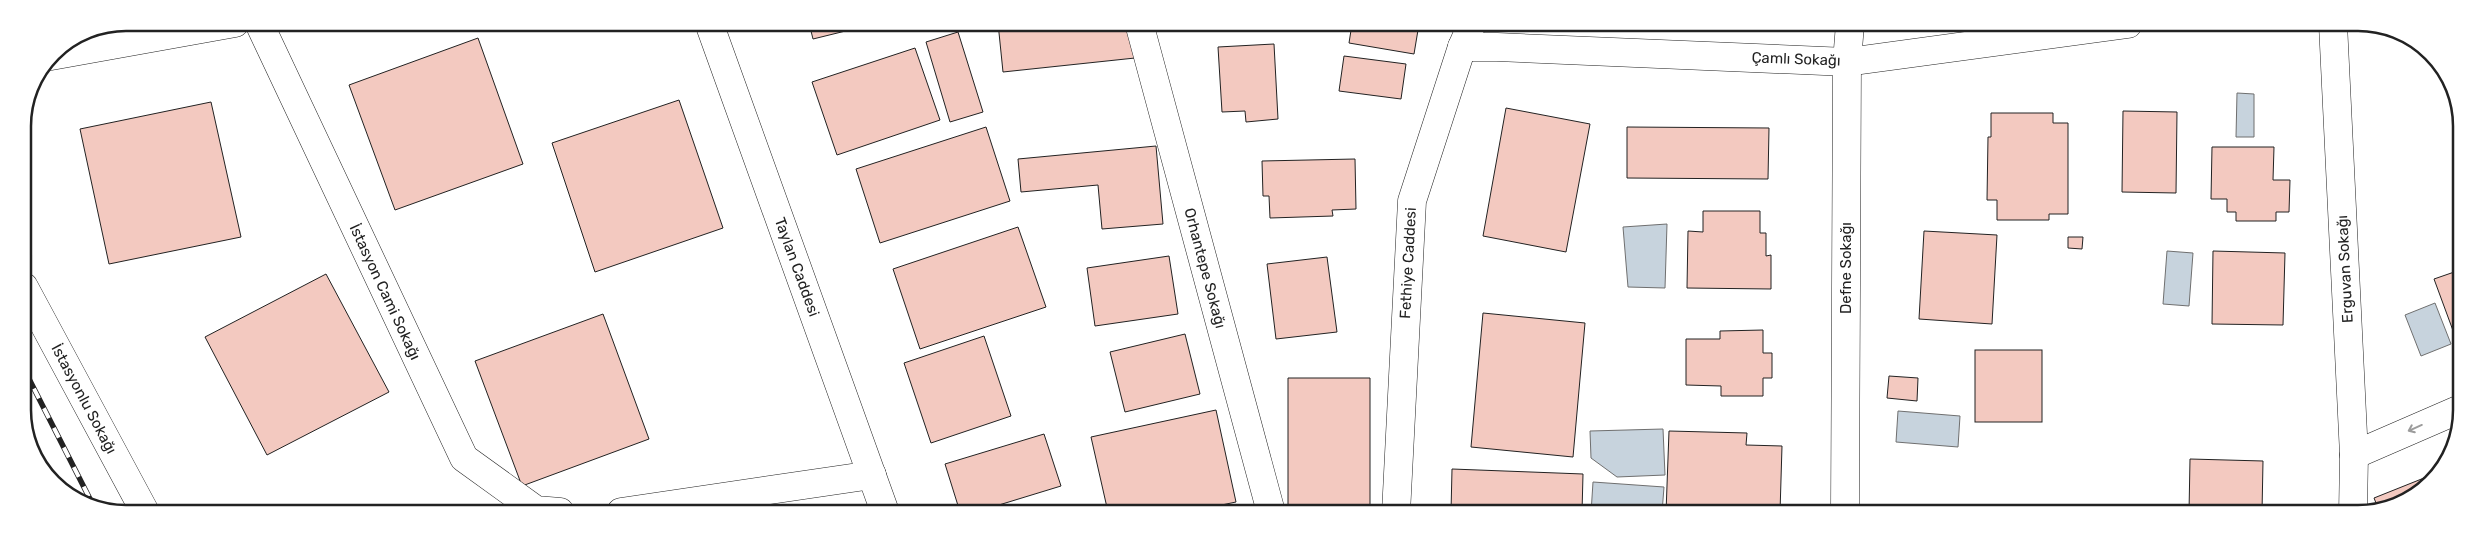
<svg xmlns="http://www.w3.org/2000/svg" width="2484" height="536" font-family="Rubik,sans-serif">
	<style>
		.water { fill: #c7d3dd; stroke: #6f6f6f }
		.building { fill: #f3c9c0; stroke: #222 }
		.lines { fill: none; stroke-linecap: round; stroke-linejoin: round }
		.minor-casing { stroke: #222; stroke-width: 29 }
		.tertiary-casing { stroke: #222; stroke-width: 29 }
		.minor { stroke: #fff; stroke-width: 28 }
		.tertiary { stroke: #fff; stroke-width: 28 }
		.rail-casing { stroke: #222; stroke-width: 5.5 }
		.rail { stroke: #fff; stroke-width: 4; stroke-dasharray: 11; stroke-linecap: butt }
		.oneway { stroke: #9c9c9c }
		.labels { text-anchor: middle; stroke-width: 4; stroke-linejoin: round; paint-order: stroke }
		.street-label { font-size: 15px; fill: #222; stroke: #fff }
		.rim { fill: none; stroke: #222; stroke-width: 2.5 }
	</style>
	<rect width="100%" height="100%" fill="#fff"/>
	<g class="water">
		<path d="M2237,93L2254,94V137H2236Z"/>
		<path d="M1667,224L1665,288L1628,287L1623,227Z"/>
		<path d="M2167,251L2193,253L2189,306L2163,304Z"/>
		<path d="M2435,303L2451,344L2421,356L2405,315Z"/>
		<path d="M1898,411L1960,416L1958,447L1896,442Z"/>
		<path d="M1663,429L1665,475L1617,477L1591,458L1590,431Z"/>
		<path d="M1593,482L1664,487L1662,513H1591Z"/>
	</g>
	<g class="building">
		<path d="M809,23H878L813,39Z"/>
		<path d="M998,23H1132L1135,58L1003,72Z"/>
		<path d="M1347,24H1419L1414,54L1349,43L1352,24Z"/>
		<path d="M958,32L983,112L950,122L926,42Z"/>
		<path d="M478,38L523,164L395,210L349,85Z"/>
		<path d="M1274,44L1278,119L1246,122L1245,111L1222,112L1218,47Z"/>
		<path d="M915,48L940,120L837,155L812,82Z"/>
		<path d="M1344,56L1406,64L1401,99L1339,91Z"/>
		<path d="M679,100L723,228L595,272L552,143Z"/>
		<path d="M211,102L241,237L109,264L80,129Z"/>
		<path d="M1506,108L1590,124L1566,252L1483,236Z"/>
		<path d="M2123,111L2177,112L2176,193L2122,192Z"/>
		<path d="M1991,113H2053V123H2068V214H2049V220H1997V200H1987L1988,137H1991Z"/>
		<path d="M986,127L1010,201L880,243L856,169Z"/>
		<path d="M1627,127L1769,128L1768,179L1627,178Z"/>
		<path d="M1156,146L1163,224L1102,229L1098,185L1021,192L1018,159Z"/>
		<path d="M2212,147H2274L2273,180H2290L2289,212H2276V221H2236V212H2227V199H2211Z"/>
		<path d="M1355,159L1356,209L1332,210L1333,216L1270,218L1269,196H1263L1262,161Z"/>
		<path d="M1703,211H1760V233H1766V256L1771,255V289L1687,288L1688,231L1703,232Z"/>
		<path d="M1018,227L1046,307L920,349L893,269Z"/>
		<path d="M1924,231L1997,235L1992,324L1919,319Z"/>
		<path d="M2068,237H2083L2082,249L2068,248Z"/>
		<path d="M2213,251L2285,253L2283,325L2212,324Z"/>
		<path d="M1169,256L1178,314L1095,326L1087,268Z"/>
		<path d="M1327,257L1337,332L1276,339L1267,264Z"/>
		<path d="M2460,270V334L2455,336L2434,279Z"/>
		<path d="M326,274L389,392L267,455L205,337Z"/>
		<path d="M1483,313L1585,323L1573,457L1471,447Z"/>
		<path d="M603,314L649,439L522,486L475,361Z"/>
		<path d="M1763,330V353H1772V378H1763V396H1721V386L1686,385V339H1720V331Z"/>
		<path d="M1185,334L1200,394L1125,412L1110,352Z"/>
		<path d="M984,336L1011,416L931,443L904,363Z"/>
		<rect x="1975" y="350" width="67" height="72"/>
		<path d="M1889,376L1918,378L1917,401L1887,398Z"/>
		<path d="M1288,378H1370V513L1288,512Z"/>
		<path d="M1216,410L1236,502L1188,512H1108L1091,437Z"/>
		<path d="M1669,431L1747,433L1746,445L1782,446L1780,513H1666Z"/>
		<path d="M1044,434L1061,486L976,512H960L945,464Z"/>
		<path d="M2190,459L2263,461L2262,513H2189Z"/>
		<path d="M1452,469L1583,474L1582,513H1451Z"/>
		<path d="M2434,474L2426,488L2378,508L2374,498Z"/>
	</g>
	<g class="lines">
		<defs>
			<g id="minor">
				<path d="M259,23L464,458L536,510L560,512"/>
				<path d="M1139,23L1271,512"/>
				<path d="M2333,24L2354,455L2353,513"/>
				<path d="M1462,47H1497L1847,62L2128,24"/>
				<path d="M51,56L235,23"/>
				<path d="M24,287L145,512"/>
				<path d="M2354,455L2460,409"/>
				<path d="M621,512L872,475"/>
				<path d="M1845,513L1847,62L1850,24"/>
			</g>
			<g id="tertiary">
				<path d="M709,23L885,512"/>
				<path d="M1396,513L1412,201L1462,47L1472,24"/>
			</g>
		</defs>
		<use href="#minor" class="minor-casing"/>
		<use href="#tertiary" class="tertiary-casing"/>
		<use href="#minor" class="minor"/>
		<use href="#tertiary" class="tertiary"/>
		<defs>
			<g id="rail">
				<path d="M24,369L93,505"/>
				<path d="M25,425L53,484"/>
			</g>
		</defs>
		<use href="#rail" class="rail-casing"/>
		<use href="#rail" class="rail"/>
	</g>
	<defs><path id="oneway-shaft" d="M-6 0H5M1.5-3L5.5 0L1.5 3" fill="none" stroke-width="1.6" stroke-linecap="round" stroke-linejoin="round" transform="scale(1.25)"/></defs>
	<use class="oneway" href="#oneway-shaft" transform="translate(2415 428) rotate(156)"/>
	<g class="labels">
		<g class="street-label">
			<text transform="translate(1796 59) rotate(2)" y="5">Çamlı Sokağı</text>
			<text transform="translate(1408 263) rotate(-87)" y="5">Fethiye Caddesi</text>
			<text transform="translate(797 267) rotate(70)" y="5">Taylan Caddesi</text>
			<text transform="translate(1205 268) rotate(75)" y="5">Orhantepe Sokağı</text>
			<text transform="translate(1846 268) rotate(-90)" y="5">Defne Sokağı</text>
			<text transform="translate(2345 269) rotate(-93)" y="5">Erguvan Sokağı</text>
			<text transform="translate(385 292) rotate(65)" y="5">İstasyon Cami Sokağı</text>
			<text transform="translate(84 399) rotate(62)" y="5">İstasyonlu Sokağı</text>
		</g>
	</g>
	<path d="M0 0H2484V536H0ZM126 31H2358A95 95 0 0 1 2453 126V410A95 95 0 0 1 2358 505H126A95 95 0 0 1 31 410V126A95 95 0 0 1 126 31Z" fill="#fff" fill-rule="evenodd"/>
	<path class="rim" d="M126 31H2358A95 95 0 0 1 2453 126V410A95 95 0 0 1 2358 505H126A95 95 0 0 1 31 410V126A95 95 0 0 1 126 31Z"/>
</svg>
